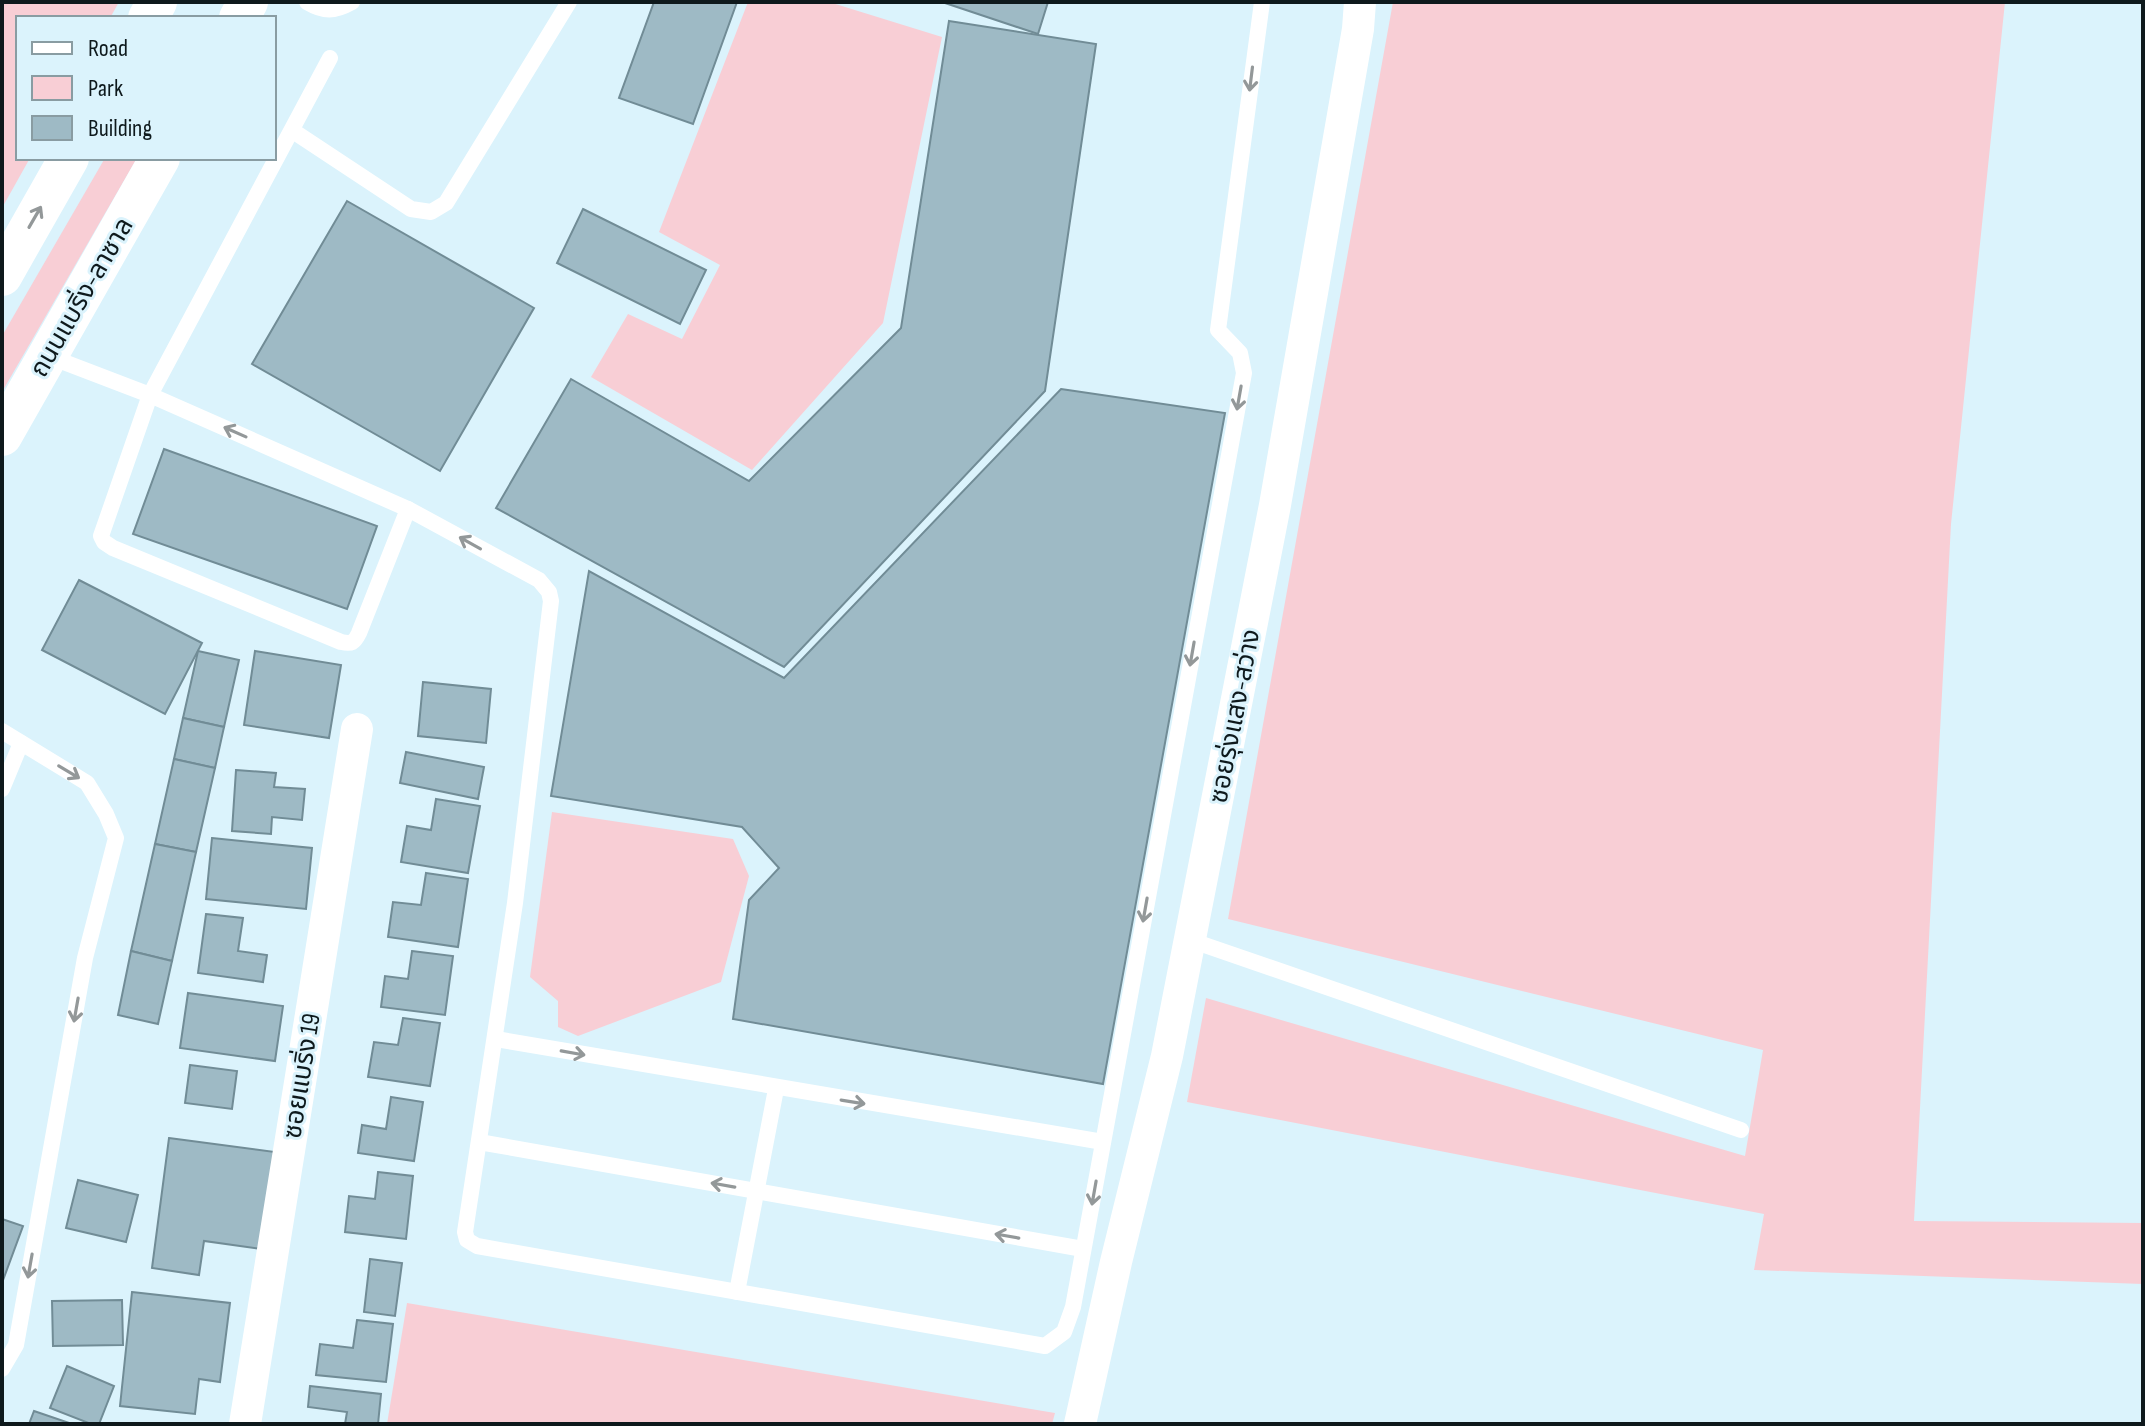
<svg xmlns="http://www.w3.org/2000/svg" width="2145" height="1426" font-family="'Sofia Sans Condensed','Noto Sans Thai',sans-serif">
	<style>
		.green { fill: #f8ced5 }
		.building { fill: #9ebac5; stroke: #718c96; stroke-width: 2 }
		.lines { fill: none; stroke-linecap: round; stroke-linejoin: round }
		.service { stroke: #fff; stroke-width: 16 }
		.minor { stroke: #fff; stroke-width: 32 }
		.tertiary { stroke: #fff; stroke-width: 40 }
		.oneway { stroke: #939899 }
		.labels { text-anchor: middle; stroke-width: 6; stroke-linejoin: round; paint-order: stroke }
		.street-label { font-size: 26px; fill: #0e191c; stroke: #dbf3fc }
	</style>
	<rect width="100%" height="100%" fill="#dbf3fc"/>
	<g class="green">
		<path d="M2,2H119L110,18H18V158H30L2,208Z"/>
		<path d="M748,2H829L942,37L883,323L752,470L591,377L628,314L682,339L720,265L659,232Z"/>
		<path d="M1393,2H2005L1951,524L1914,1221L2143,1223V1284L1754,1270L1764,1214L1187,1102L1206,998L1745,1156L1763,1050L1228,919Z"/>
		<path d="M105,158H137L2,392V336Z"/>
		<path d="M552,812L733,839L749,876L721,982L578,1036L558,1027V1001L530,977Z"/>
		<path d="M407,1303L1055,1413L1052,1424H387Z"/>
	</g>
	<g class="building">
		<path d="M654,2H737L693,124L619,98Z"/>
		<path d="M942,2H1048L1038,34Z"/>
		<path d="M949,21L1096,44L1045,391L784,667L496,508L571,379L749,481L901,328Z"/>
		<path d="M347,201L534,308L440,471L252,364Z"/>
		<path d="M583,209L706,270L680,324L557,263Z"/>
		<path d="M1061,389L1225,413L1103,1084L733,1019L749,900L779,868L742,827L551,796L589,571L784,678Z"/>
		<path d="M164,449L377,526L347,609L133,534Z"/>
		<path d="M79,580L202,643L165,714L42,650Z"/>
		<path d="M198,651L239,660L224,727L183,718Z"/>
		<path d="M255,651L341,665L329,738L244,725Z"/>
		<path d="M423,682L491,689L486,743L418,736Z"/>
		<path d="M183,718L224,727L215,768L174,759Z"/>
		<path d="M406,752L484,767L478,799L400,783Z"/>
		<path d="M174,759L215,768L196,852L155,844Z"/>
		<path d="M236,770L276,773L274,787L305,789L302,820L272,817L271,834L232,831Z"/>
		<path d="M436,799L480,806L468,873L401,862L407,826L431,830Z"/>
		<path d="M212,838L312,848L306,909L206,899Z"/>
		<path d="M155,844L196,852L172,961L131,951Z"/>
		<path d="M426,873L468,879L458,947L388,937L393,902L421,905Z"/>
		<path d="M206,914L243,918L238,951L267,955L263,982L198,973Z"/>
		<path d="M131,951L172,961L158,1024L118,1015Z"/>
		<path d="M412,951L453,956L445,1015L381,1007L385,976L408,979Z"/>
		<path d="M188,993L283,1006L275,1061L180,1048Z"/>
		<path d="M403,1018L440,1023L430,1086L368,1077L374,1042L398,1045Z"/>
		<path d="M190,1065L237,1071L232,1109L185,1103Z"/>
		<path d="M391,1097L423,1102L414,1161L358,1153L362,1125L386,1129Z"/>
		<path d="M169,1138L275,1152L262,1249L204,1241L199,1275L152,1268Z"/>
		<path d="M378,1172L413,1176L406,1239L345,1232L349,1196L375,1199Z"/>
		<path d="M78,1180L138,1195L126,1242L66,1228Z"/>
		<path d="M2,1219L23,1226L2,1283Z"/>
		<path d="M370,1259L402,1263L395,1316L364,1312Z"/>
		<path d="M132,1292L230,1303L220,1382L199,1379L195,1414L120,1406Z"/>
		<path d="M122,1300L123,1345L53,1346L52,1301Z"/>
		<path d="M357,1320L393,1324L386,1382L316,1375L320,1344L353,1348Z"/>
		<path d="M67,1366L114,1386L99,1424H91L50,1408Z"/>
		<path d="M310,1386L381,1394L378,1424H345L347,1412L308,1407Z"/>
		<path d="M34,1411L72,1424H73H29Z"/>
	</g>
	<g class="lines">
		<g class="service">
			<path d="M307,2C324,12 334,12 352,2"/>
			<path d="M330,58L150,395L101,536L104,542L113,548L341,642C352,644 354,643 359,633L408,509"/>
			<path d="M293,131L411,209L431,212L446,203L569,2"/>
			<path d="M48,356L150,395L408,509L539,580L549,592L551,601L515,903L465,1232L467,1240L477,1246L1045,1346L1064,1332L1073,1307L1244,373L1240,353L1218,330L1262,2"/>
			<path d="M2,731L87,783L106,814L116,838L85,958L16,1345L2,1369"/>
			<path d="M2,789L21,743"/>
			<path d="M1190,940L1741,1130"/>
			<path d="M496,1039L1103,1142"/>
			<path d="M479,1142L1083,1249"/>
			<path d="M737,1292L776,1089"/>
		</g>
		<g class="minor">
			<path d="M245,1424L357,729"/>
			<path d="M1080,1424L1116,1262L1167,1056L1275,505L1358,29L1360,2"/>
		</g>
		<g class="tertiary">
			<path d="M148,18L157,2"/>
			<path d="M239,18L248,2"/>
			<path d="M2,276L69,158"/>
			<path d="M2,436L160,158"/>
		</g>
	</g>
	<defs><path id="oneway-shaft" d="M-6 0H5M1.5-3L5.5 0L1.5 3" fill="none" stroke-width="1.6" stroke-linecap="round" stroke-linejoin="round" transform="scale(2)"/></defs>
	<g class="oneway">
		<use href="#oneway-shaft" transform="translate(1251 79) rotate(97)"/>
		<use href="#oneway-shaft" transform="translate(35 217) rotate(-60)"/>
		<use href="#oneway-shaft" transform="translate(1239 398) rotate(100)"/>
		<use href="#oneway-shaft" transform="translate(235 432) rotate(-156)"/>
		<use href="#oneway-shaft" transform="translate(470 543) rotate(-151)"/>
		<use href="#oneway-shaft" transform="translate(1192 654) rotate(100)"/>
		<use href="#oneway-shaft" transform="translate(69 772) rotate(31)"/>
		<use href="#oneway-shaft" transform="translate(1145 910) rotate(100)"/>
		<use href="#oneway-shaft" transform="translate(76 1010) rotate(100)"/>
		<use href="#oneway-shaft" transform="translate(573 1053) rotate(10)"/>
		<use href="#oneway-shaft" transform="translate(853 1102) rotate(9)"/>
		<use href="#oneway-shaft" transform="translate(723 1185) rotate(-170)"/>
		<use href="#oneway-shaft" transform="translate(1094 1193) rotate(100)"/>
		<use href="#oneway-shaft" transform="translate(1007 1236) rotate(-170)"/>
		<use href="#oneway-shaft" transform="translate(30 1266) rotate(100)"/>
	</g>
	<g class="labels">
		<g class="street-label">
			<text transform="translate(81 297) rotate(-60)" y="9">ถนนแบริ่ง-ลาซาล</text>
			<text transform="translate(1234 716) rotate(-79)" y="9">ซอยรุ่งแสง-สว่าง</text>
			<text transform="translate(301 1076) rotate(-81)" y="9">ซอยแบริ่ง 19</text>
		</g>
	</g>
	<rect width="2145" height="1426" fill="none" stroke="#0e191c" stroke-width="8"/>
	<rect x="16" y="16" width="260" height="144" fill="#dbf3fc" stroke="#899ca2" stroke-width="2"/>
	<rect x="32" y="42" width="40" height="12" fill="#ffffff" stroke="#899ca2" stroke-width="2"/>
	<text x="88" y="56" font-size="24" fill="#0e191c">Road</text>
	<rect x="32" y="76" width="40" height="24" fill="#f8ced5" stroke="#899ca2" stroke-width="2"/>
	<text x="88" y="96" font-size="24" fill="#0e191c">Park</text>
	<rect x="32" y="116" width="40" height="24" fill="#9ebac5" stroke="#899ca2" stroke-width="2"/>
	<text x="88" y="136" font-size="24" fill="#0e191c">Building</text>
</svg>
